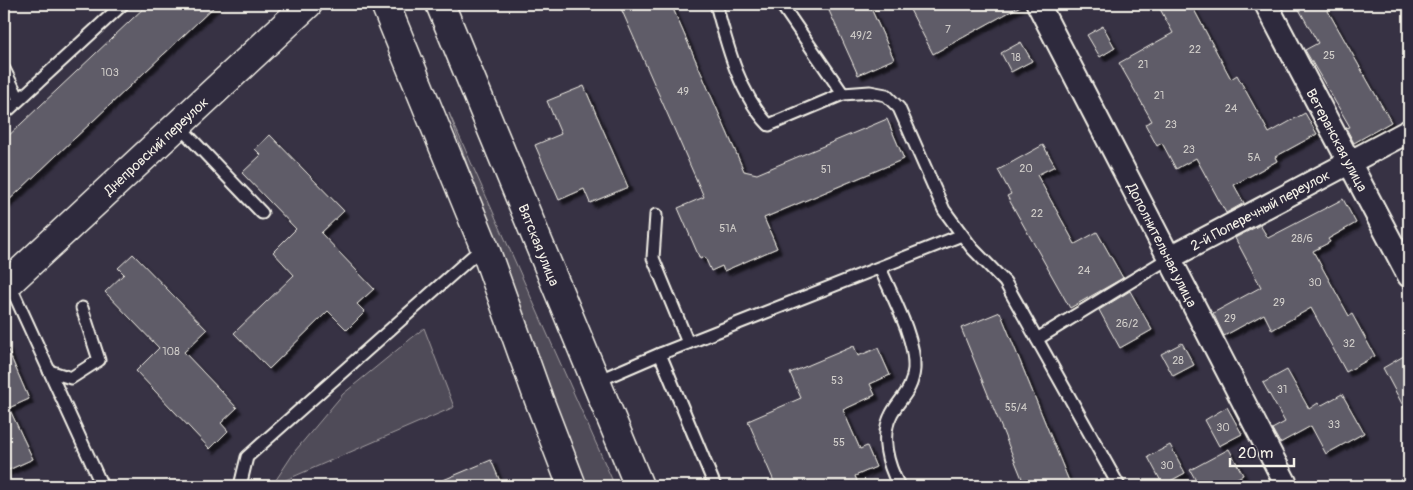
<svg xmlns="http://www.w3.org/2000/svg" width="1413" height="490" font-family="Pangolin,sans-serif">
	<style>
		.green { fill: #504b59; stroke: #a29ea0 }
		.building { fill: #5f5c67; stroke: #f4f1e8; filter: url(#shadow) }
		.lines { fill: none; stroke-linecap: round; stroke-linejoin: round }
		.service-casing { stroke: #f4f1e8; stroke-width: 15 }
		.minor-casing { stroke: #f4f1e8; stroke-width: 26 }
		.tertiary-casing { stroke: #f4f1e8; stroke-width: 31 }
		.primary-casing { stroke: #f4f1e8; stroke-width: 31 }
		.service { stroke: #2f2a3d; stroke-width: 11 }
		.minor { stroke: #2f2a3d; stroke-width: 22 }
		.tertiary { stroke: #2f2a3d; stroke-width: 28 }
		.primary { stroke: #2f2a3d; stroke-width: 28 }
		.labels { text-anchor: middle; stroke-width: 4; stroke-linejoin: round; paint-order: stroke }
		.number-label { font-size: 11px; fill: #cfccc8 }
		.street-label { font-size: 14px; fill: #f4f1e8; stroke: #2f2a3d }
	</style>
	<defs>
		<filter id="shadow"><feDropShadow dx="4.5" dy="4.5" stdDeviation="1" flood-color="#0009"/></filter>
	</defs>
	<rect width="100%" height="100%" fill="#373244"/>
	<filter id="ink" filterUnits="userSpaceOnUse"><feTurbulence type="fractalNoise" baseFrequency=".02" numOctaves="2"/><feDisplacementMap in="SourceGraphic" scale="10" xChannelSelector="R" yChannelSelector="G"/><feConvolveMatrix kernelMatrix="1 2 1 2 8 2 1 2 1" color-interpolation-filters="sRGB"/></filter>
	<g filter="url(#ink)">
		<g class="green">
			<path d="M449,113L615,486H585L557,418Z"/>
			<path d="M424,328L454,407L272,486L295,451L343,394Z"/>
		</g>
		<g class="building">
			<path d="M148,4H217L4,205V140Z"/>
			<path d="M619,4H671L744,171L757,174L887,119L904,159L764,218L777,248L724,271L722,266L711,271L705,257L700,259L678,208L704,197Z"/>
			<path d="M826,4H869L894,59L858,75Z"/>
			<path d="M907,4H1024L933,54Z"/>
			<path d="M1169,4H1191L1231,79L1237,75L1269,133L1305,113L1317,134L1275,157L1277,161L1234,185L1244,203L1226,213L1196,158L1176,169L1162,143L1157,146L1145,124L1152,121L1119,63L1173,33L1160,9Z"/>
			<path d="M1296,4H1324L1391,122L1354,143L1346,128L1350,127L1305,50L1318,43Z"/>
			<path d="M1103,26L1115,48L1100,57L1087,35Z"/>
			<path d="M1021,42L1032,61L1011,72L1001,53Z"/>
			<path d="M584,86L628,187L590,203L584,189L559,200L535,145L561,134L547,101Z"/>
			<path d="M270,135L344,211L321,233L374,289L357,304L365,312L347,330L328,311L269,369L234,333L294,275L273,252L296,229L242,173L261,155L255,149Z"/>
			<path d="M1043,145L1055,166L1037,175L1075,244L1097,232L1123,278L1070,308L1007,196L1011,194L998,170Z"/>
			<path d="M1343,199L1356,223L1328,239L1330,242L1313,251L1349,316L1352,314L1375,356L1346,372L1311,308L1272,330L1264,314L1224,336L1213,313L1261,287L1235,238L1260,225L1268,238Z"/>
			<path d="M133,254L207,330L184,352L237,408L221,423L228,431L210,449L136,371L159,348L105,292L124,274L118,268Z"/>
			<path d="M1130,291L1152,330L1120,348L1099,310Z"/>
			<path d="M1000,312L1071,486H1025L961,328Z"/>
			<path d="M4,341L29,399L9,408L33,459L4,472Z"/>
			<path d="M1182,343L1194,365L1173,376L1161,354Z"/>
			<path d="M854,346L858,356L878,348L890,375L870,384L875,395L843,410L860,449L867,446L876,467L855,476L859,486H776L748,421L801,398L790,373Z"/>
			<path d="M1409,353V417L1383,368Z"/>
			<path d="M1287,370L1309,409L1318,403L1320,406L1342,394L1364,433L1326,454L1311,426L1280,443L1272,429L1285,422L1263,383Z"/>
			<path d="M1227,407L1242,434L1219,446L1205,420Z"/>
			<path d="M1170,445L1185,473L1163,485L1148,457Z"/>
			<path d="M1229,449L1243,475L1223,486H1199L1190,470Z"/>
			<path d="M491,460L502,486H429Z"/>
		</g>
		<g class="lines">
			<defs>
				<g id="service">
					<path d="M716,4C727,45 739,94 769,125L843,94"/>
					<path d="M781,4L843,94L870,92L886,95L899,108L944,210L972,248L1005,282L1119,486"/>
					<path d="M4,69L19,99"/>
					<path d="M4,114L123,4"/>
					<path d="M178,125L262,213"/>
					<path d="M656,215L653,258L688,343"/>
					<path d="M880,268C892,296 916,339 914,369C912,391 902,396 892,413C879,436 888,465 899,486"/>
					<path d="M9,283L102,486"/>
					<path d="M1037,339L1169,258"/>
					<path d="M660,354L715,486"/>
					<path d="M49,371L71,378L99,360L82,308"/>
					<path d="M595,382L660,354L962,235"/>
					<path d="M240,486L247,457L483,247"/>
				</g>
				<g id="minor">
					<path d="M1038,4L1287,486"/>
					<path d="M1266,4L1409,276"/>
					<path d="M1169,258L1409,131"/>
				</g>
				<path id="tertiary" d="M4,287L308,4"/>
				<g id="primary">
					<path d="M385,4L484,246L539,400L572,486"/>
					<path d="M440,4L639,486"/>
				</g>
			</defs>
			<use href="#service" class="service-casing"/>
			<use href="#minor" class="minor-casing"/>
			<use href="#tertiary" class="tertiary-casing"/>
			<use href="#primary" class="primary-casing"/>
			<use href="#service" class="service"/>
			<use href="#minor" class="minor"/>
			<use href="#tertiary" class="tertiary"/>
			<use href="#primary" class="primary"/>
		</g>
	</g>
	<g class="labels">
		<g class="number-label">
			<text x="948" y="33">7</text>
			<text x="861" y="39">49/2</text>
			<text x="1195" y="53">22</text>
			<text x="1329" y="59">25</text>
			<text x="1016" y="61">18</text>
			<text x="1143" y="68">21</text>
			<text x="110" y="76">103</text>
			<text x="683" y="95">49</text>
			<text x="1159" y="99">21</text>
			<text x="1231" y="112">24</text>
			<text x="1171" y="128">23</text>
			<text x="1189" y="153">23</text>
			<text x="1254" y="161">5А</text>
			<text x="1026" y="172">20</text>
			<text x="826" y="173">51</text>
			<text x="1037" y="217">22</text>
			<text x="728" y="232">51А</text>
			<text x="1302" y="242">28/6</text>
			<text x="1084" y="274">24</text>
			<text x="1315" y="286">30</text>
			<text x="1279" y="306">29</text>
			<text x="1230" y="322">29</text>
			<text x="1127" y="327">26/2</text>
			<text x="1349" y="347">32</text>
			<text x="171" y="355">108</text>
			<text x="1178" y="364">28</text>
			<text x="837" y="384">53</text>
			<text x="1282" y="393">31</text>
			<text x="1016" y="411">55/4</text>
			<text x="1334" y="428">33</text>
			<text x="1223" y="431">30</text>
			<text x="839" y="446">55</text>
			<text x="1167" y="469">30</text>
		</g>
		<g class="street-label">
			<text transform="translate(1337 140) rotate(62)" y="5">Ветеранская улица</text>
			<text transform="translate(156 146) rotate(-43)" y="5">Днепровский переулок</text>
			<text transform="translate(1260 210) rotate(-28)" y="5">2-й Поперечный переулок</text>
			<text transform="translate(539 245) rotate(68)" y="5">Вятская улица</text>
			<text transform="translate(1162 245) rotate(63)" y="5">Дополнительная улица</text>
		</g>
	</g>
	<rect width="1413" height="490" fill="none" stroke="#2f2a3d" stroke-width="20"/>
	<rect x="10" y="10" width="1393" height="470" fill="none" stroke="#f4f1e8" stroke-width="2" filter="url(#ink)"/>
	<path d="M1230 458v8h64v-8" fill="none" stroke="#f4f1e8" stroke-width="2.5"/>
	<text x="1238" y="458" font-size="15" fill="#f4f1e8" stroke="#2f2a3d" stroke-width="4" paint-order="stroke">20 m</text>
</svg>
